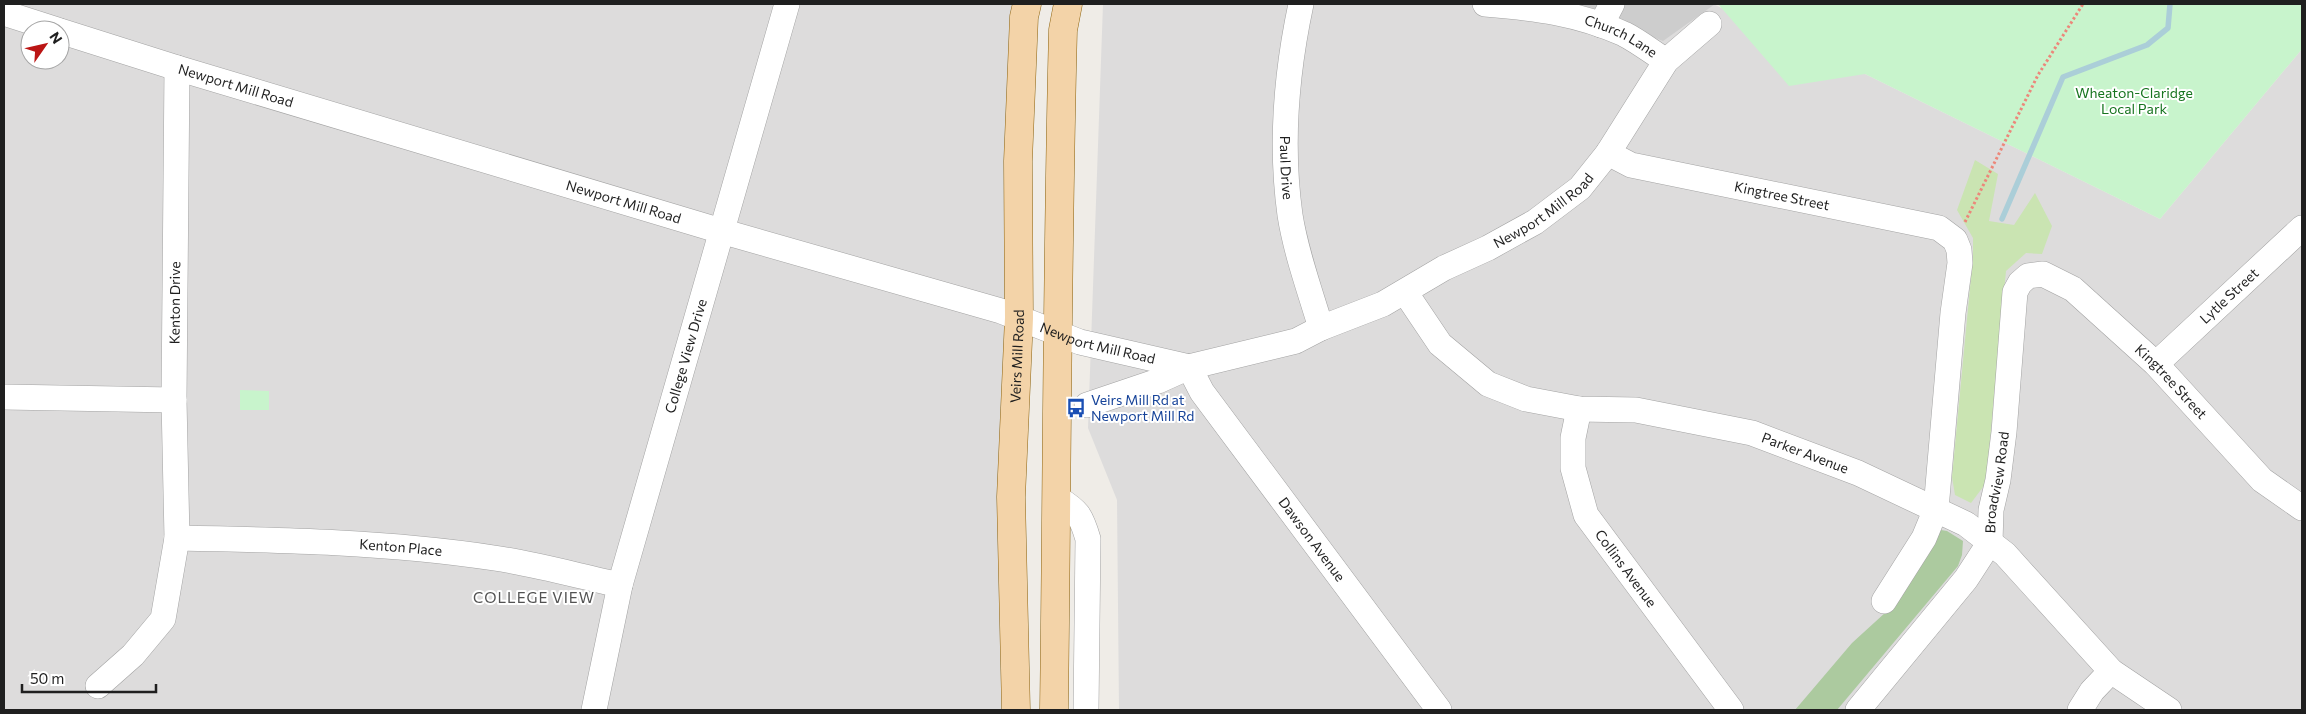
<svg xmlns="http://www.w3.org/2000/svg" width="2306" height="714" font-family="Commissioner,sans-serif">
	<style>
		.residential { fill: #dddcdc; fill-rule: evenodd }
		.religious { fill: #cdcdcd }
		.grass { fill: #cae4b2 }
		.forest { fill: #acca9f }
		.park { fill: #c8f4cc }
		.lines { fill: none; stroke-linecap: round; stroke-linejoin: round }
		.stream { stroke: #abced8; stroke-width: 5.5 }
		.minor-casing { stroke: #a3a3a3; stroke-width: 26 }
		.major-casing { stroke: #8c630f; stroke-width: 29 }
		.path { stroke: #ec877a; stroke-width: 3; stroke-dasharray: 2.5 2.5; stroke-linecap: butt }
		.minor { stroke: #fff; stroke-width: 25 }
		.major { stroke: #f3d3a8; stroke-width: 28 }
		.labels { text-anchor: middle; stroke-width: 4; stroke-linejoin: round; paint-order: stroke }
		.street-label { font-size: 14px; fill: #1f1f1f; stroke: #fff }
		.park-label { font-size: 14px; fill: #17741f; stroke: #fff }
		.transit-label { font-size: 14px; fill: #164399; stroke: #fff; text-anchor: start }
		.neighbourhood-label { font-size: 15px; letter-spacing: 1px; fill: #525252; stroke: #fff }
	</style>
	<rect width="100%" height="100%" fill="#efece7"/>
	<g class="residential">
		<path d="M4,4H1027L1016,710H4ZM30,30H60V60H30Z"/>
		<path d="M1103,4H1713L1865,74L2160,219L2302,49V710H1119L1117,500L1088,428Z"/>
	</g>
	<path class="religious" d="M1569,4H1715L1663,41Z"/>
	<path class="grass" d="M1975,160L1998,174L1989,221L2014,225L2035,193L2052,226L2042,254L2026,253L2006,271L1986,483L1971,503L1955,495L1952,477L1973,256V238L1957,210Z"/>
	<path class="forest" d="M1941,530L1947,531L1963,541L1962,555L1958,566L1837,710H1795L1852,643L1886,612Z"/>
	<g class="park">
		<path d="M1718,4H2302V49L2160,219L1865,74L1789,86Z"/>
		<path d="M240,390L269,391V410H240Z"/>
	</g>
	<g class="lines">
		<path class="stream" d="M2002,219L2063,77L2147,45L2168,28L2170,4"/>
		<defs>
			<g id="minor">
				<path id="s1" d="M1301,4C1286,74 1280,143 1290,215C1296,253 1310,291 1321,328"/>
				<path id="s2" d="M1485,4C1535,8 1578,13 1624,34C1638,41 1652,52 1666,61"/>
				<path d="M4,13L57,30"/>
				<path d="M1601,25L1612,4"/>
				<path id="s3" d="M60,31L177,68L721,231L1001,311L1080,342L1189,367"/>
				<path id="s4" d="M1608,153L1631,165L1939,228L1955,240L1959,250L1960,263L1953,313L1936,509L1924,538L1884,601"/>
				<path id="s5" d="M1405,292L1440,344L1488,384L1526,399L1579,409L1636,410L1752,433L1858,473L1966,524L2005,554L2111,671L2169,710"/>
				<path id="s6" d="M2156,364L2302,228"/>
				<path id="s7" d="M1189,367L1202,392L1439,710"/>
				<path d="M4,397L174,400"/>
				<path id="s8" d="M1087,405L1158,381L1189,367L1296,341L1321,328L1383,304L1444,268L1488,248L1535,222L1580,188L1608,153L1666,61L1709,24"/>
				<path id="s9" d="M1579,409L1573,438V468L1586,515L1731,710"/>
				<path d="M1057,498C1078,511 1081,515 1088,539L1086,710"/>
				<path id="s10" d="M177,538C283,540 389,542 494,558C536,564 578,576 620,585"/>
				<path id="s11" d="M98,686L133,655L163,619L177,538L174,400L177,68"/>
				<path id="s12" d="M594,710L620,585L787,4"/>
				<path id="s13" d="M1858,710L1966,579L1990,542L1991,510L1998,480L2004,432L2015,292L2020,283L2028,276L2043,274L2073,289L2156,364L2262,480L2302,508"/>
				<path d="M2080,710L2092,691L2111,671"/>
			</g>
			<g id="major">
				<path id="s14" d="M1016,710L1011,497L1019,318L1018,161L1024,17L1027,4"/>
				<path d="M1054,710C1057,484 1057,257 1063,30L1068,4"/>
			</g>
		</defs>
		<use href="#minor" class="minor-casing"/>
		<use href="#major" class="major-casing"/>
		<path class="path" d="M1965,222L2038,75L2083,4"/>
		<use href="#minor" class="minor"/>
		<use href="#major" class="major"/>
	</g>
	<defs>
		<symbol id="bus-bare" viewBox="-9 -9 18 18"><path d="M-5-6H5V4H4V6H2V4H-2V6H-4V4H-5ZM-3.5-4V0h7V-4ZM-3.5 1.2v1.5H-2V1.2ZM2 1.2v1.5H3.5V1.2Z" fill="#1a4fb4" stroke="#fff" stroke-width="2.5" paint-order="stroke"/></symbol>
	</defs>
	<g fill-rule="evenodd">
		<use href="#bus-bare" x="1062" y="394" width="28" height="28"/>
	</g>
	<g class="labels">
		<g class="street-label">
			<text dy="5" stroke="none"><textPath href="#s2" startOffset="141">Church Lane</textPath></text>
			<text dy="5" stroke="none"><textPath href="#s3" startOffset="184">Newport Mill Road</textPath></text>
			<text dy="5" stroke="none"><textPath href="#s1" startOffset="165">Paul Drive</textPath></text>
			<text dy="5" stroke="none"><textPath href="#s4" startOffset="180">Kingtree Street</textPath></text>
			<text dy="5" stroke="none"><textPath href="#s3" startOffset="589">Newport Mill Road</textPath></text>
			<text dy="5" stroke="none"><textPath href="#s8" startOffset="500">Newport Mill Road</textPath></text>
			<text dy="5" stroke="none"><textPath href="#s6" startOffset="100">Lytle Street</textPath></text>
			<text dy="5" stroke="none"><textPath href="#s11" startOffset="411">Kenton Drive</textPath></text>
			<text dy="5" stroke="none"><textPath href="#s3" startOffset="1084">Newport Mill Road</textPath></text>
			<text dy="5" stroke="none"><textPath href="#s12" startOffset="366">College View Drive</textPath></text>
			<text dy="5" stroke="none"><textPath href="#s14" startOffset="354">Veirs Mill Road</textPath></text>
			<text dy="5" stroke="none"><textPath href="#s13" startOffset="670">Kingtree Street</textPath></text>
			<text dy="5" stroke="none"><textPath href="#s5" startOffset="452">Parker Avenue</textPath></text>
			<text dy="5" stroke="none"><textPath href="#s13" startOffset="274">Broadview Road</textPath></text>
			<text dy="5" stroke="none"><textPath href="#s7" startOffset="212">Dawson Avenue</textPath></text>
			<text dy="5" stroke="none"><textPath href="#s10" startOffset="224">Kenton Place</textPath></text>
			<text dy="5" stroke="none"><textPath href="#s9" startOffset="175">Collins Avenue</textPath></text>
		</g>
		<g class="park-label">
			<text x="2134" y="98">Wheaton-Claridge<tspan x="2134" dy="16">Local Park</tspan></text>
		</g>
		<g class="transit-label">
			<text x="1091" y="405">Veirs Mill Rd at<tspan x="1091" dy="16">Newport Mill Rd</tspan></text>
		</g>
		<g class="neighbourhood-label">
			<text x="534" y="603">COLLEGE VIEW</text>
		</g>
	</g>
	<rect width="2306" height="714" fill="none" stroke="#1f1f1f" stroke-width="10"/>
	<g transform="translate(45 45) rotate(56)"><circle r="24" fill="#ffffff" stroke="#a5a5a5"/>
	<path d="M0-4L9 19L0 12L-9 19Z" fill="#bb1514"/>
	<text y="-8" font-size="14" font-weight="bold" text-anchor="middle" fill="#1f1f1f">N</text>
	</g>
	<path d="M22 684v8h134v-8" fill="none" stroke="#1f1f1f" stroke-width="2.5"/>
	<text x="30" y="684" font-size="15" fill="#1f1f1f" stroke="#ffffff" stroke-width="4" paint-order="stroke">50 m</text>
</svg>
